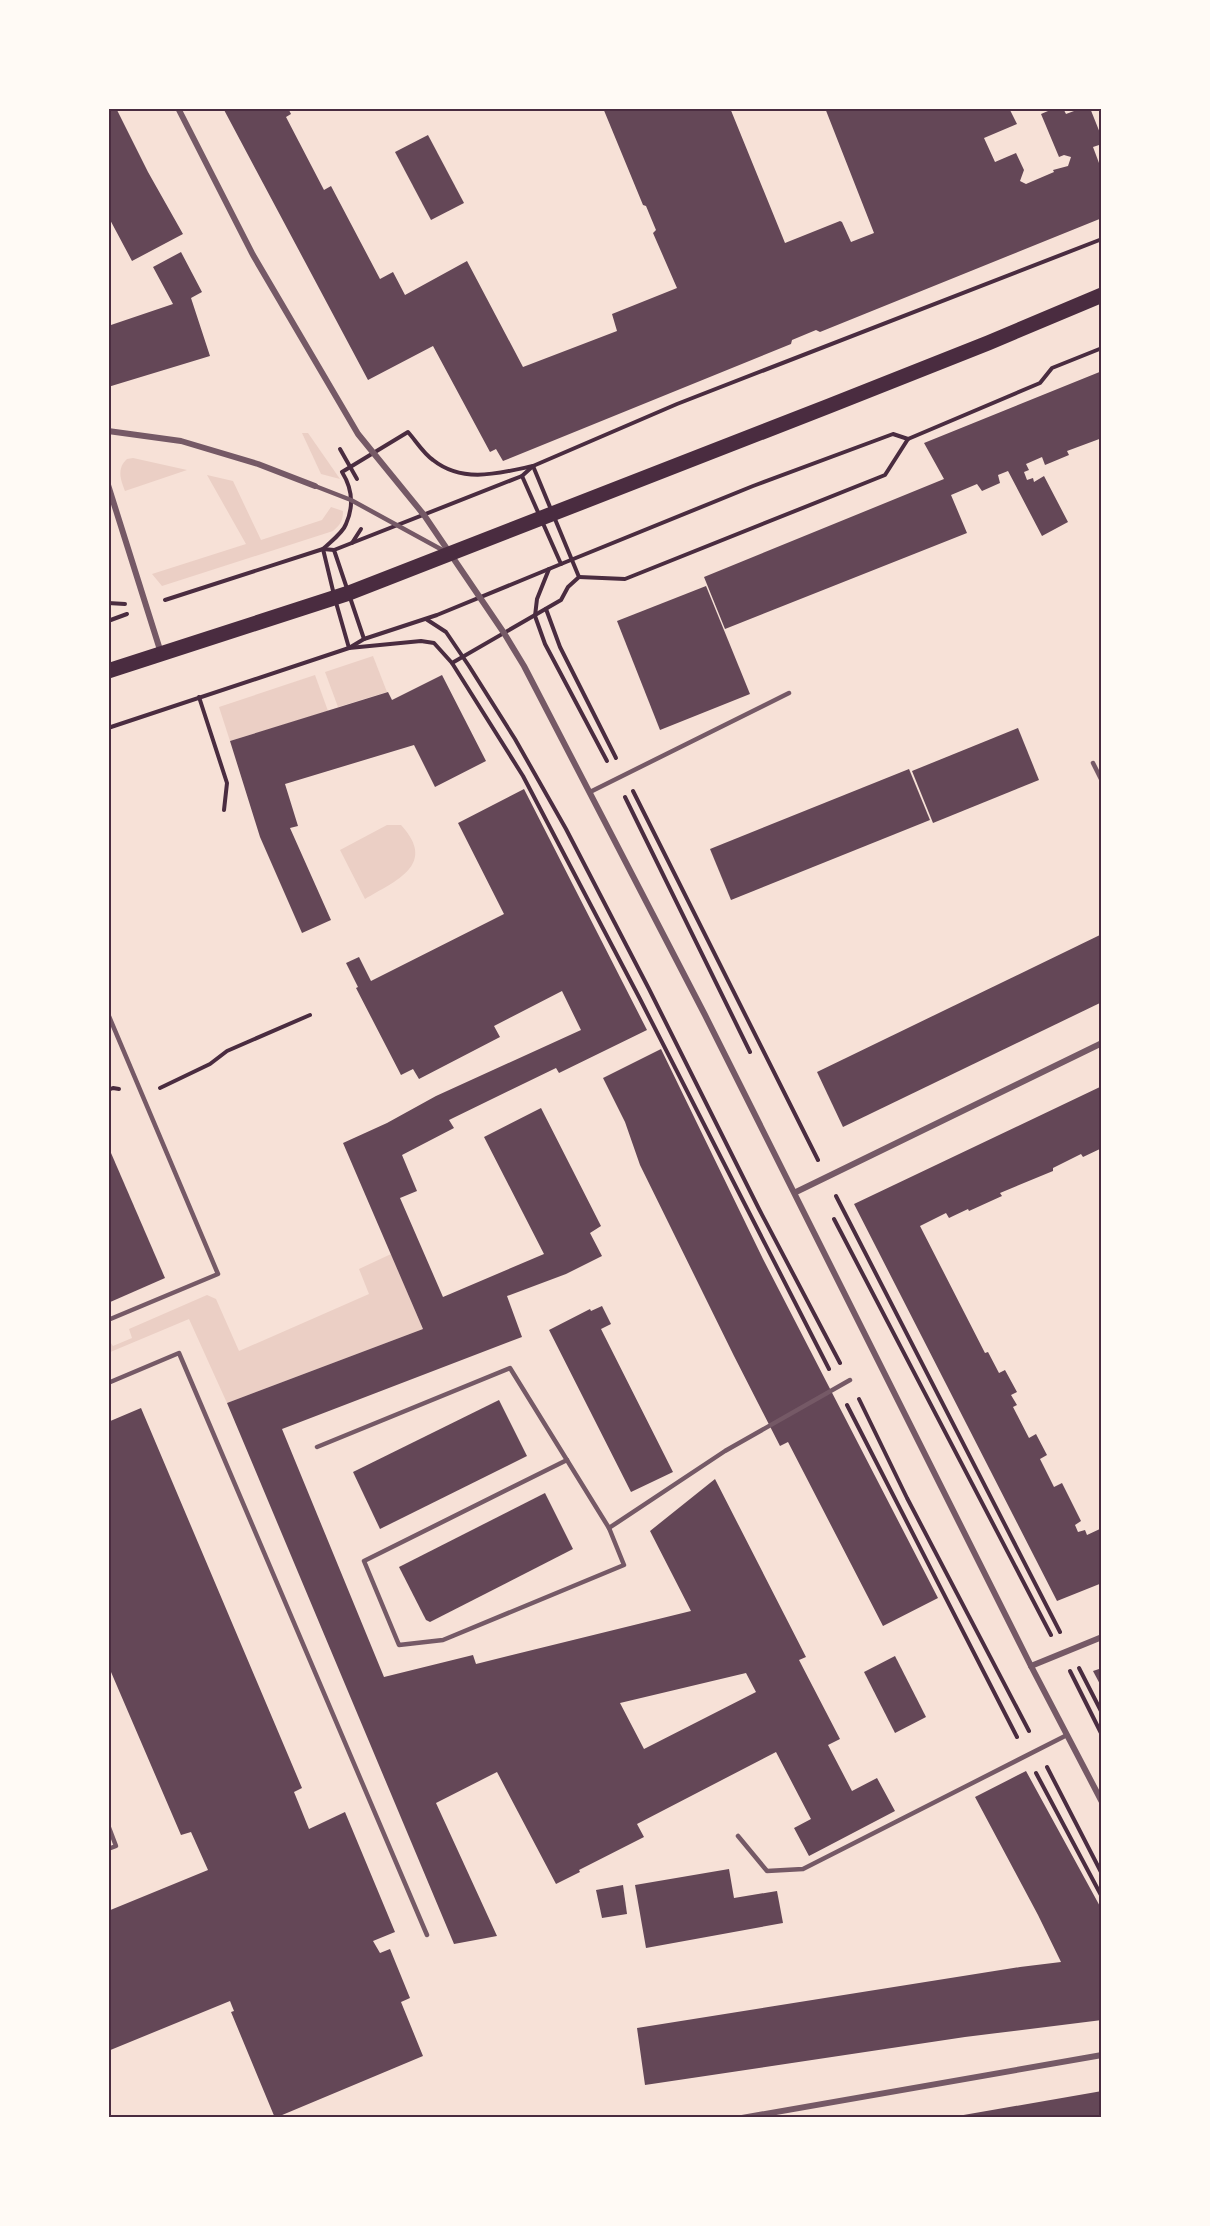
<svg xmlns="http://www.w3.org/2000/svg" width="1210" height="2226" font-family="'Roboto Condensed',sans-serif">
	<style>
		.green { fill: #ebcfc5 }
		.building { fill: #644757; fill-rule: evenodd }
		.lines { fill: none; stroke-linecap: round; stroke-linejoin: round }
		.path { stroke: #4a2c40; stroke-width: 4 }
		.service { stroke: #755966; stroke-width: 4.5 }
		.minor { stroke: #755966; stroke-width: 6 }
		.primary { stroke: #4a2c40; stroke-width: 15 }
		.neatline { fill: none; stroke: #4a2c40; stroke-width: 2 }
	</style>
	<rect width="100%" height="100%" fill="#f7e1d7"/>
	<g class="green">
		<path d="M302,433H308L340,479L321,474Z"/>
		<path d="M133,458L187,470L125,491C120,479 117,468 127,459Z"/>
		<path d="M207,475L233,481L261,540L322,520L331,507L343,511C343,521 340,525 333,531L162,586L152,574L246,544Z"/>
		<path d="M373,656L387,692L338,707L325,672Z"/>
		<path d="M315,675L328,711L230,741L219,707Z"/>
		<path d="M387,825H401C438,865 395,881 365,899L340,850Z"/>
		<path d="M391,1254L423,1329L227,1403L189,1319L108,1353V1339L113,1346L132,1338L129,1329L207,1295L216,1299L239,1351L369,1294L359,1269Z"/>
	</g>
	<g class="building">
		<path d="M108,108H116L148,172L183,234L132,261L108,216Z"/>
		<path d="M223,108H288L291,114L286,117L324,190L331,186L380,279L393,272L405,295L467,261L523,367L617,331L612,314L677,288L653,233L656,230L646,206L643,205L603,108H730L785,243L840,221L842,222L851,242L874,233L825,108H1009L1017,124L984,138L995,162L1016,153L1024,170L1020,181L1026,184L1054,172L1053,170L1068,166L1071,157L1064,155L1059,157L1041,114L1055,108H1063L1066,114L1082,108H1090L1102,138V144L1093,147L1099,163L1102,162V218L820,332L816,330L792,340L791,344L503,461L496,449L490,452L433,346L368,380Z"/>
		<path d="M428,135L464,203L431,220L395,152Z"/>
		<path d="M181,252L202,292L191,298L210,356L108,387V326L173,304L153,267Z"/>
		<path d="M1102,371V438L1067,451L1069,455L1045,465L1042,457L1026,464L1029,470L1024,472L1027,480L1033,478L1034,482L1044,476L1068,522L1042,536L1008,471L998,475L1000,483L982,491L977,484L951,495L967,533L725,629L704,577L944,479L924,443Z"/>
		<path d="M706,586L750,694L660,730L617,621Z"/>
		<path d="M442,675L486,761L435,787L414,745L285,784L298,826L290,828L331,920L302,933L260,837L230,741L388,692L392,700Z"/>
		<path d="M1018,728L1039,780L933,823L912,771Z"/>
		<path d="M909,769L930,820L731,900L710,849Z"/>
		<path d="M524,789L647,1030L559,1073L556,1068L449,1120L454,1128L402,1155L417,1191L400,1198L443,1297L544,1254L484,1137L541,1108L601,1226L590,1233L602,1256L566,1274L507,1296L522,1337L282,1429L384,1677L473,1655L476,1664L691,1611L650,1531L715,1479L806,1657L799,1660L840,1739L828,1745L852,1791L877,1778L895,1811L809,1856L794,1828L811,1819L776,1752L637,1824L644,1837L579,1870L580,1872L556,1884L497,1772L436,1803L497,1936L454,1944L227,1403L423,1329L343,1143L387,1123L436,1096L581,1030L562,991L494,1026L500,1037L419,1079L413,1069L401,1075L356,988L358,987L346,963L359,957L371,981L504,914L458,823ZM746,1673L756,1692L644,1749L620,1703Z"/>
		<path d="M1102,934V1002L843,1127L817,1072Z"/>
		<path d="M661,1049L763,1259L938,1598L883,1626L788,1442L780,1446L734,1356L640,1165L625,1122L603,1078Z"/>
		<path d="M1102,1086V1148L1083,1157L1081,1154L1053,1168V1171L1000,1193L1002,1196L969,1211L968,1209L949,1218L946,1213L920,1226L985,1353L988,1352L999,1373L1005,1370L1017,1392L1011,1395L1017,1405L1013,1407L1029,1438L1036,1434L1047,1455L1040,1459L1054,1487L1062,1483L1081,1521L1075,1525L1078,1532L1085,1530L1087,1535L1102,1528V1583L1057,1601L854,1204Z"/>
		<path d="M108,1146L165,1278L108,1303Z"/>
		<path d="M602,1306L611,1324L601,1329L673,1472L631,1492L549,1330L590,1309L591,1311Z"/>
		<path d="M499,1400L527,1456L380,1529L353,1472Z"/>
		<path d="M141,1408L302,1788L294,1792L309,1829L345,1812L395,1932L373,1941L380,1953L390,1949L410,1998L401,2002L423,2056L275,2118L231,2012L234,2011L230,2001L108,2051V1911L208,1870L191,1832L181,1835L108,1665V1422Z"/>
		<path d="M545,1493L573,1549L430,1622L426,1620L399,1567Z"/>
		<path d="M895,1656L926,1717L895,1733L864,1672Z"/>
		<path d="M1102,1668V1688L1093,1671Z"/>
		<path d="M1026,1771L1102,1910V2020L965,2037L645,2085L637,2028L1020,1967L1061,1962L1038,1915L975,1797Z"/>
		<path d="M729,1869L734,1898L777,1891L783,1923L646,1948L635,1885Z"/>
		<path d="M623,1885L627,1914L602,1918L596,1890Z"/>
		<path d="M1102,2091V2118H952V2117Z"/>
	</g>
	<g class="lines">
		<g class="path">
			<path d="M408,432C416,441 423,453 433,460C463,484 500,473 533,466L579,577L568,587L561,600L452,663L434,643L421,641L349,648L335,599L323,549C330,542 343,533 346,524C354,506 352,488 342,472Z"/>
			<path d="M340,449L357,479"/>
			<path d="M522,476L533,466L677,404L1102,239"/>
			<path d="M522,476L561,564L437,615L364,639L334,550Z"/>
			<path d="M352,543L361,529"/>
			<path d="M561,564L753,486L893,434L908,439"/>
			<path d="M549,569L537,599L535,616L545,644L607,761"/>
			<path d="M579,577L625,579L885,475L908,439L1040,383L1052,368L1102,348"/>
			<path d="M165,600L323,549L334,550"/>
			<path d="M108,603L125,604"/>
			<path d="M546,609L560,647L616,758"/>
			<path d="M426,619L446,632L469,666L515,739L566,829L649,989L759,1209L840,1363"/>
			<path d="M108,621L127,614"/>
			<path d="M452,663L523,776L640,999L829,1369"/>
			<path d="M199,697L227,783L224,810"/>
			<path d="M108,728L349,648L364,639"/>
			<path d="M633,791L818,1160"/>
			<path d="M625,797L750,1052"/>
			<path d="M160,1088L210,1064L227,1051L310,1015"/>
			<path d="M108,1090L113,1088L119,1089"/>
			<path d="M836,1196L1060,1632"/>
			<path d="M834,1219L1051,1635"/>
			<path d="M859,1399L907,1498L1029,1731"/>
			<path d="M847,1405L1017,1737"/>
			<path d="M1079,1668L1102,1713"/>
			<path d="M1070,1671L1102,1735"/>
			<path d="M1047,1767L1102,1874"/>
			<path d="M1036,1773L1102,1897"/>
		</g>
		<g class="service">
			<path d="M315,486L351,500L446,552"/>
			<path d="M1093,763L1102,781"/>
			<path d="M590,792L789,693"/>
			<path d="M108,1014L218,1274L108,1320"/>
			<path d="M108,1383L179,1353L427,1935"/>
			<path d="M317,1447L510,1368L609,1528L725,1451L850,1380"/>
			<path d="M567,1460L364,1561L399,1645L443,1640L624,1565L609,1528"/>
			<path d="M108,1825L116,1846L108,1849"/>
			<path d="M738,1836L767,1871L803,1869L1067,1735"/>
		</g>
		<g class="minor">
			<path d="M178,108L253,255L358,434L424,515L504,633L524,666L705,1015L1031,1666L1102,1802"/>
			<path d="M108,431L181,441L258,464L315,486"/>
			<path d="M108,485L161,653"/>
			<path d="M796,1192L1102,1043"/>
			<path d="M1031,1666L1102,1637"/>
			<path d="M742,2118L1102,2055"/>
		</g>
		<path class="primary" d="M108,671L349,593L829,406L988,343L1102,295"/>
	</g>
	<rect width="1210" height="2226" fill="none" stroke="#fffaf5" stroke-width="219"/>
	<rect x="110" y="110" width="990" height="2006" class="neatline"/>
</svg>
